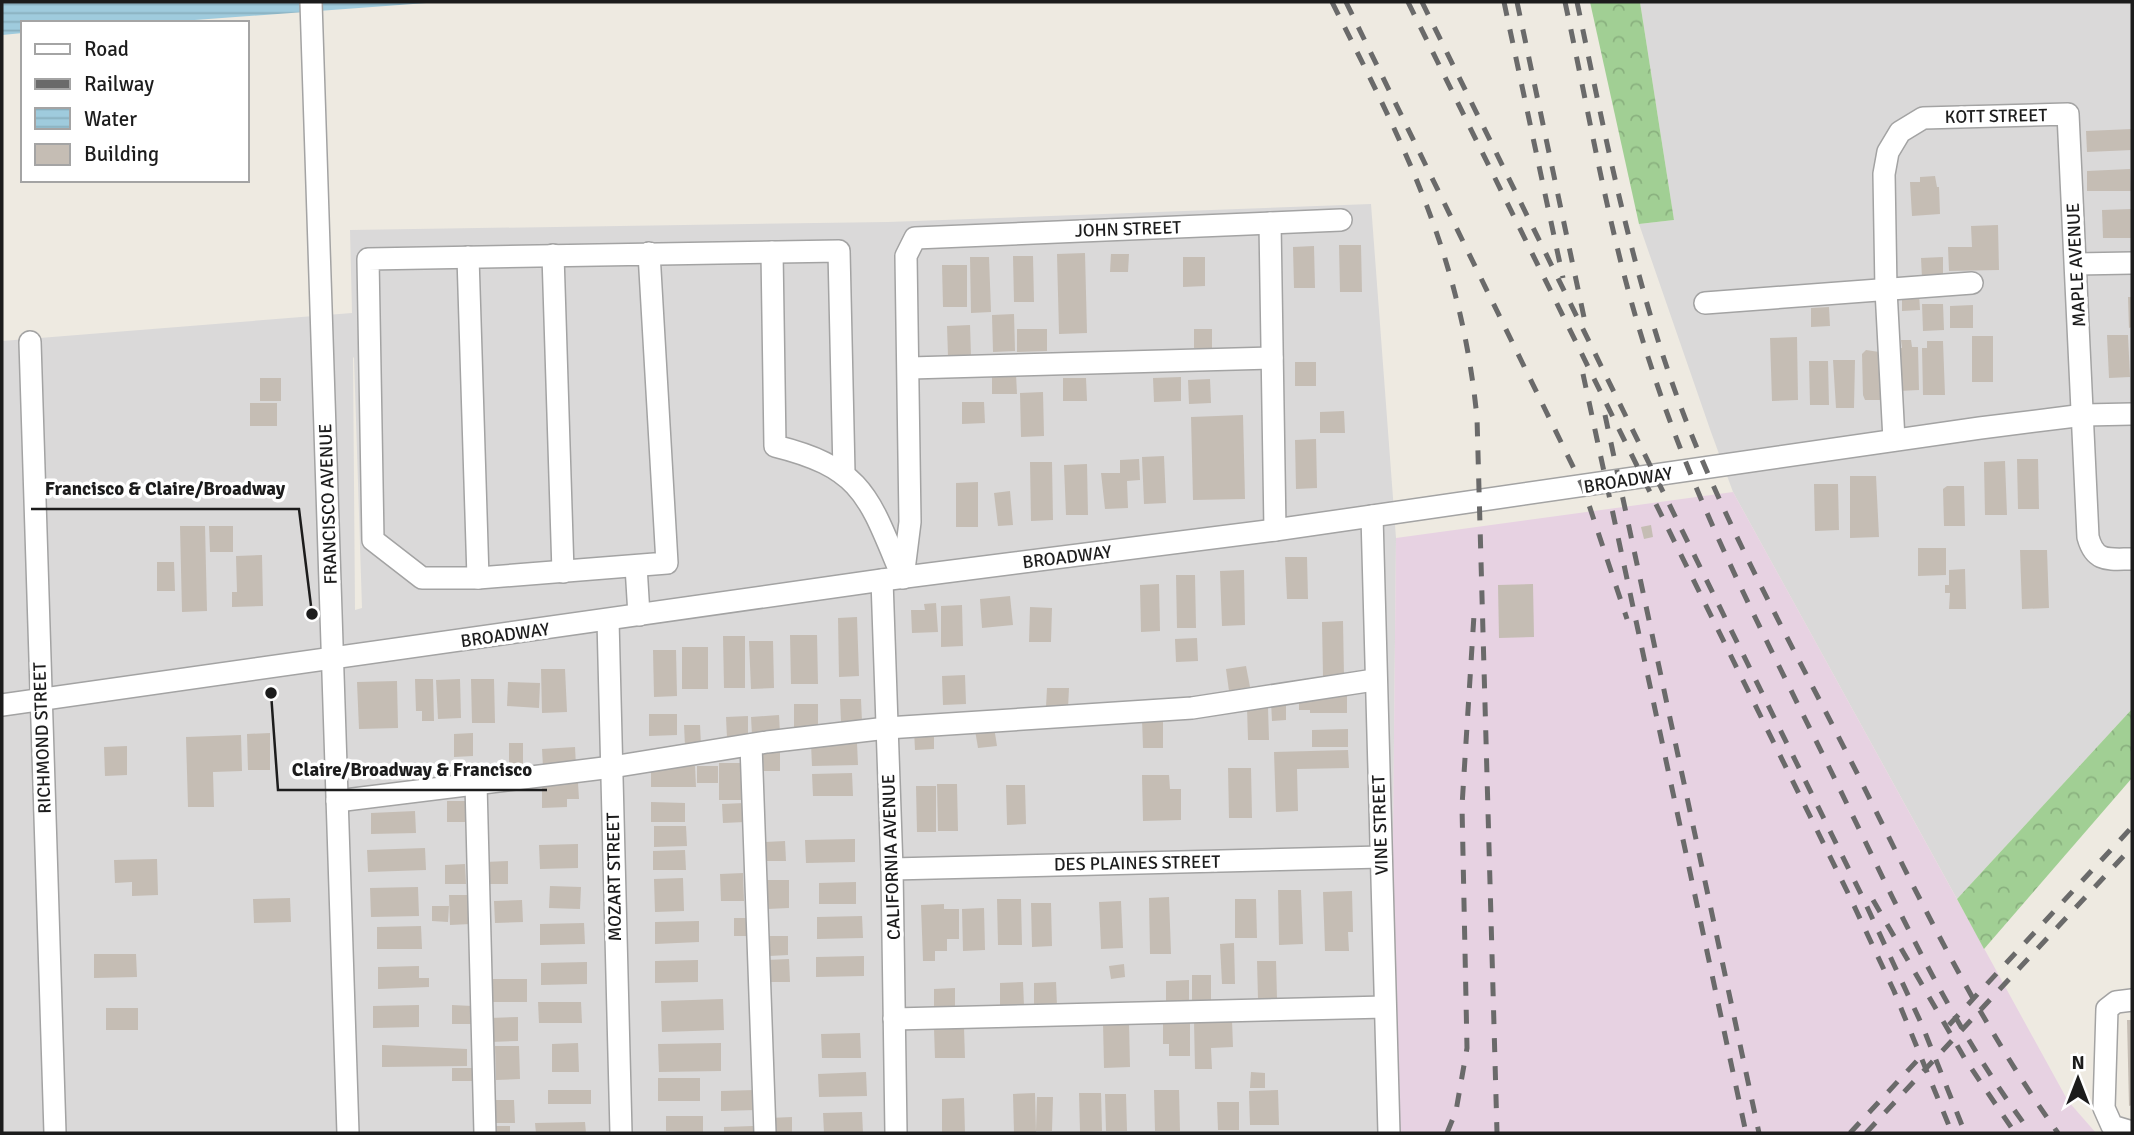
<svg xmlns="http://www.w3.org/2000/svg" width="2134" height="1135" font-family="Signika,sans-serif">
	<style>
		.residential { fill: #dad9d9; fill-rule: evenodd }
		.industrial { fill: #e7d2e2 }
		.forest { fill: url(#forest-crowns) }
		.water { fill: url(#water-rules) }
		.building { fill: #c5bdb4 }
		.lines { fill: none; stroke-linecap: round; stroke-linejoin: round }
		.minor-casing { stroke: #a3a3a3; stroke-width: 24 }
		.minor { stroke: #fff; stroke-width: 21 }
		.rail { stroke: #6a6a6a; stroke-width: 5; stroke-dasharray: 14 14; stroke-linecap: butt }
		.labels { text-anchor: middle; stroke-width: 7; stroke-linejoin: round; paint-order: stroke }
		.street-label { font-size: 18px; fill: #1c1c1c; stroke: #fff }
		.leader { fill: none; stroke: #1c1c1c; stroke-width: 2.5 }
		.callout-dot { fill: #1c1c1c; stroke: #fff; stroke-width: 2.5 }
		.callout-label { font-size: 19px; text-anchor: middle; font-weight: bold; fill: #1c1c1c; stroke: #fff; stroke-width: 7; stroke-linejoin: round; paint-order: stroke }
	</style>
	<defs>
		<pattern id="forest-crowns" width="20" height="18" patternUnits="userSpaceOnUse" patternTransform="scale(1.75)"><rect width="20" height="18" fill="#a1cf94"/><path d="M2 6a3 3 0 1 1 6 0M12 15a3 3 0 1 1 6 0" fill="none" stroke="#8ab17f"/></pattern>
		<pattern id="water-rules" width="6" height="5" patternUnits="userSpaceOnUse" patternTransform="scale(1.75)"><rect width="6" height="5" fill="#9fcbdd"/><path d="M0 2.5h6" fill="none" stroke="#88aebd"/></pattern>
	</defs>
	<rect width="100%" height="100%" fill="#eeeae1"/>
	<g class="residential">
		<path d="M1640,2L2132,3V709L1957,899L1733,492L1711,432L1639,224L1674,220Z"/>
		<path d="M1371,204L1396,538L1390,1133H2V341L352,313L350,230L888,222ZM354,357L362,608L355,610L353,358Z"/>
	</g>
	<path class="industrial" d="M1733,492L2068,1101L2096,1133H1390L1396,538Z"/>
	<g class="forest">
		<path d="M1590,2H1640L1674,220L1639,224Z"/>
		<path d="M2132,709V778L1984,949L1957,899Z"/>
	</g>
	<path class="water" d="M2,2H440L154,23H23V33L2,35Z"/>
	<g class="building">
		<path d="M2132,129V150L2087,152L2086,131Z"/>
		<path d="M2130,169L2131,191H2087V171Z"/>
		<path d="M1935,176L1937,187H1939L1940,214L1912,216L1910,182H1920V177Z"/>
		<path d="M2132,209V238H2103L2102,210Z"/>
		<path d="M1998,225L1999,270L1949,271L1948,247H1972L1971,226Z"/>
		<path d="M1339,245H1361L1362,292H1340Z"/>
		<path d="M1314,246L1315,288H1294L1293,247Z"/>
		<path d="M1085,253L1087,333L1059,334L1057,254Z"/>
		<path d="M1111,254H1129L1128,272H1110Z"/>
		<path d="M1013,256H1033L1034,302H1014Z"/>
		<path d="M970,257H989L991,312L971,313Z"/>
		<path d="M1183,257H1205V286L1183,287Z"/>
		<path d="M1943,257V277L1922,278L1921,258Z"/>
		<path d="M942,265H967V307H943Z"/>
		<path d="M1902,294H1919L1920,310L1902,311Z"/>
		<path d="M2128,297H2132V327L2129,328Z"/>
		<path d="M1922,304H1943L1944,330L1923,331Z"/>
		<path d="M1973,305V328H1950V306Z"/>
		<path d="M1829,307L1830,326L1811,327V308Z"/>
		<path d="M1014,314L1015,351L993,352L992,315Z"/>
		<path d="M970,325L971,356H948L947,326Z"/>
		<path d="M1017,329H1047V351L1017,352Z"/>
		<rect x="1194" y="329" width="18" height="19"/>
		<path d="M2107,335H2128L2130,377L2109,378Z"/>
		<rect x="1972" y="336" width="21" height="46"/>
		<path d="M1797,337L1798,400L1772,401L1770,338Z"/>
		<path d="M1901,340H1911L1912,347H1918L1919,390L1898,391L1896,348H1902Z"/>
		<path d="M1927,341H1943L1945,395H1923L1922,348H1927Z"/>
		<path d="M1866,350L1886,353L1885,400H1865L1863,395L1862,354Z"/>
		<path d="M1833,360H1855L1854,408H1836Z"/>
		<path d="M1809,361H1828L1829,405H1810Z"/>
		<rect x="1295" y="362" width="21" height="24"/>
		<path d="M1016,374L1017,394H992V375Z"/>
		<path d="M1181,377V401L1154,402L1153,378Z"/>
		<rect x="260" y="378" width="21" height="23"/>
		<path d="M1063,378H1086L1087,401H1063Z"/>
		<path d="M1210,379L1211,403L1189,404L1188,380Z"/>
		<path d="M1043,392L1044,436L1021,437L1020,393Z"/>
		<path d="M962,402H984L985,423L962,424Z"/>
		<rect x="250" y="403" width="27" height="23"/>
		<path d="M1344,411L1345,433H1320V412Z"/>
		<path d="M1243,415L1245,499L1193,500L1191,417Z"/>
		<path d="M1316,439L1317,488L1296,489L1295,440Z"/>
		<path d="M1164,456L1166,503L1144,504L1142,457Z"/>
		<path d="M1139,459L1140,480L1127,481L1128,508L1105,509L1101,473H1120V460Z"/>
		<path d="M2017,459H2038L2039,509H2018Z"/>
		<path d="M2005,461L2007,515H1985L1984,462Z"/>
		<path d="M1030,462H1052L1053,520L1031,521Z"/>
		<path d="M1087,464L1088,515H1066L1064,465Z"/>
		<path d="M1850,476H1876L1879,537L1850,538Z"/>
		<path d="M978,482V527H956V483Z"/>
		<path d="M1814,484H1838L1839,530L1815,531Z"/>
		<path d="M1947,486H1964L1965,526H1944L1943,489Z"/>
		<path d="M1010,491L1013,525L998,526L994,493Z"/>
		<path d="M1651,525L1653,537L1644,539L1641,527Z"/>
		<path d="M180,526H205L207,611L182,612Z"/>
		<path d="M209,526H233V552H210Z"/>
		<path d="M1918,548H1946V575L1918,576Z"/>
		<path d="M2020,550H2047L2049,608L2022,609Z"/>
		<path d="M262,555L263,606L232,607V592H237L236,556Z"/>
		<path d="M1285,557H1307L1308,599H1287Z"/>
		<path d="M157,562H174L175,591H157Z"/>
		<path d="M1965,569L1966,609H1949L1950,593H1945V585H1949V570Z"/>
		<path d="M1244,570L1245,625L1222,626L1220,571Z"/>
		<path d="M1176,575H1195L1196,628H1177Z"/>
		<path d="M1159,584L1160,631L1141,632L1140,585Z"/>
		<path d="M1533,584L1534,637L1499,638L1498,585Z"/>
		<path d="M1010,596L1013,625L982,628L980,599Z"/>
		<path d="M936,603L938,632L912,633L911,610H925L924,604Z"/>
		<path d="M962,605L963,646L941,647V606Z"/>
		<path d="M1030,607L1052,608L1051,642H1029Z"/>
		<path d="M857,617L859,676L839,677L838,618Z"/>
		<path d="M1343,621L1344,677H1323L1322,622Z"/>
		<path d="M790,635H817L818,684H791Z"/>
		<path d="M723,636H745V688H724Z"/>
		<path d="M1197,638L1198,661L1176,662L1175,639Z"/>
		<path d="M749,641H773L774,688L751,689Z"/>
		<rect x="682" y="647" width="26" height="42"/>
		<path d="M653,650H676L677,696L654,697Z"/>
		<path d="M1246,666L1250,687L1229,691L1226,669Z"/>
		<path d="M541,669H565L567,712L542,713Z"/>
		<path d="M965,675L966,704L943,705L942,676Z"/>
		<path d="M415,679H433L434,721H422V711H416Z"/>
		<path d="M460,679L461,718L438,719L436,680Z"/>
		<path d="M471,679H494L495,723H472Z"/>
		<path d="M397,681L398,728L359,729L357,682Z"/>
		<path d="M508,682L540,683L539,708L507,706Z"/>
		<path d="M1047,688H1069L1068,708L1046,707Z"/>
		<path d="M1347,695V713H1310V710H1299V696Z"/>
		<path d="M840,699H861L862,722H841Z"/>
		<path d="M1286,701V720L1272,721L1271,702Z"/>
		<rect x="794" y="704" width="24" height="23"/>
		<path d="M1268,707L1269,740H1248L1247,708Z"/>
		<path d="M649,714H677V735L649,736Z"/>
		<path d="M779,715L780,734L752,735L751,717Z"/>
		<path d="M748,716V737L727,738L726,717Z"/>
		<path d="M1142,719H1163V748H1143Z"/>
		<path d="M684,725H700L701,745L685,746Z"/>
		<path d="M994,727L997,746L978,748L975,730Z"/>
		<path d="M1348,729V747H1312V730Z"/>
		<path d="M914,730H934V749L915,750Z"/>
		<path d="M270,733V770H248L247,734Z"/>
		<path d="M473,733V756L454,757V734Z"/>
		<path d="M241,735L242,771L213,772L214,807H188L186,737Z"/>
		<path d="M509,743H523V765L509,766Z"/>
		<path d="M857,743L858,765L812,766L811,744Z"/>
		<path d="M127,746V775L105,776L104,747Z"/>
		<path d="M575,747L576,766L543,767L542,749Z"/>
		<path d="M1348,750L1349,768L1297,769L1298,811L1276,812L1274,752Z"/>
		<path d="M780,751V771H759L758,752Z"/>
		<rect x="719" y="763" width="26" height="37"/>
		<path d="M695,766L696,787H651V767Z"/>
		<rect x="697" y="766" width="21" height="17"/>
		<path d="M1228,768H1251L1252,818H1229Z"/>
		<path d="M852,773L853,796H813L812,774Z"/>
		<path d="M1142,775H1169L1170,789H1181V820L1143,821Z"/>
		<path d="M542,783H578L579,799H567V807L542,808Z"/>
		<path d="M937,784H957L958,831H938Z"/>
		<path d="M1006,785H1025L1026,824L1007,825Z"/>
		<path d="M916,786H936V832H917Z"/>
		<rect x="447" y="801" width="19" height="21"/>
		<path d="M651,802L685,803V822H651Z"/>
		<path d="M744,803L745,822L723,823L722,804Z"/>
		<path d="M415,811L416,833L371,834V813Z"/>
		<path d="M654,826H686L687,846L654,847Z"/>
		<path d="M855,839V862L806,863L805,840Z"/>
		<path d="M785,841L786,861H766L765,842Z"/>
		<path d="M578,844V868L540,869L539,845Z"/>
		<path d="M425,848L426,870L368,872L367,850Z"/>
		<path d="M685,850L686,870H653V851Z"/>
		<path d="M157,859L158,895L132,896V882L115,883L114,860Z"/>
		<path d="M508,861V884H485V862Z"/>
		<path d="M465,864L466,884H445V865Z"/>
		<path d="M743,873L744,901H721L720,874Z"/>
		<path d="M683,878L684,911L655,912L654,879Z"/>
		<path d="M767,880H789V908L767,909Z"/>
		<path d="M856,882V904H819V883Z"/>
		<path d="M550,886L581,887L580,909L549,908Z"/>
		<path d="M418,887L419,916L371,917L370,888Z"/>
		<path d="M1278,890H1301L1303,944L1279,945Z"/>
		<path d="M1352,891L1353,932H1348L1349,951H1325L1323,892Z"/>
		<path d="M449,895H470L471,924L450,925Z"/>
		<path d="M1169,897L1171,954H1150L1149,898Z"/>
		<path d="M290,898L291,922L254,923L253,899Z"/>
		<path d="M997,899H1021L1022,945H998Z"/>
		<path d="M1235,899H1256L1257,938H1235Z"/>
		<path d="M522,900L523,922L495,923L494,901Z"/>
		<path d="M1121,901L1123,948L1101,949L1099,902Z"/>
		<path d="M1031,903H1051L1052,946L1032,947Z"/>
		<path d="M944,904V909H959V939H947V951H935V961H923L921,905Z"/>
		<path d="M432,906H449L448,922L432,921Z"/>
		<path d="M984,908L985,950L963,951L962,909Z"/>
		<path d="M862,916L863,938L817,939V917Z"/>
		<path d="M734,918H747L748,936H734Z"/>
		<path d="M699,921V942L655,944V922Z"/>
		<path d="M584,923L585,944L540,945V924Z"/>
		<path d="M421,926L422,949H377V927Z"/>
		<path d="M769,936H788V955L769,956Z"/>
		<path d="M1234,943L1235,984H1222L1220,944Z"/>
		<path d="M94,954H136L137,977L94,978Z"/>
		<path d="M864,956V976L816,977V957Z"/>
		<path d="M789,959L790,982H767L766,960Z"/>
		<path d="M698,960V982L655,983V961Z"/>
		<path d="M1257,961H1276L1277,999H1258Z"/>
		<path d="M587,962V984L541,985V963Z"/>
		<path d="M1124,964L1125,977L1111,979L1109,966Z"/>
		<path d="M419,966V978H429V987L378,989V967Z"/>
		<path d="M1192,975H1211V1004L1192,1005Z"/>
		<rect x="492" y="979" width="35" height="23"/>
		<path d="M1189,980V1003H1166V981Z"/>
		<path d="M1023,982L1024,1006L1000,1007V983Z"/>
		<path d="M1056,982L1057,1006H1034V983Z"/>
		<path d="M955,988V1009H934V989Z"/>
		<path d="M723,999L724,1030L662,1032L661,1001Z"/>
		<path d="M538,1002H581L582,1023H539Z"/>
		<path d="M419,1005V1027L373,1028V1006Z"/>
		<path d="M452,1005L472,1006V1024H452Z"/>
		<rect x="106" y="1008" width="32" height="22"/>
		<path d="M518,1017V1041L490,1042V1018Z"/>
		<path d="M1232,1020L1233,1047L1211,1048L1212,1069H1195L1194,1021Z"/>
		<path d="M2127,1020H2132V1105L2129,1106Z"/>
		<path d="M1129,1022L1130,1067L1104,1068L1103,1023Z"/>
		<path d="M1163,1022H1190V1056H1169V1044H1163Z"/>
		<path d="M964,1028L965,1058H935L934,1029Z"/>
		<path d="M860,1033L861,1058H822L821,1034Z"/>
		<path d="M578,1043L579,1072H552V1044Z"/>
		<path d="M721,1043V1071L659,1072L658,1044Z"/>
		<path d="M382,1045L467,1049V1066L382,1067Z"/>
		<path d="M495,1046H519L520,1079L496,1080Z"/>
		<rect x="452" y="1068" width="22" height="13"/>
		<path d="M866,1072L867,1096L819,1097L818,1074Z"/>
		<path d="M1251,1072L1265,1073V1088H1250Z"/>
		<rect x="658" y="1078" width="42" height="23"/>
		<rect x="548" y="1090" width="43" height="14"/>
		<path d="M755,1090L756,1110L721,1111V1091Z"/>
		<path d="M1154,1090H1179L1180,1131H1155Z"/>
		<path d="M1278,1090L1279,1125H1250L1249,1091Z"/>
		<path d="M1035,1093L1036,1133H1014L1013,1094Z"/>
		<path d="M1079,1093H1101L1102,1131L1080,1132Z"/>
		<path d="M1105,1094H1126L1127,1131H1106Z"/>
		<path d="M1037,1097H1053L1052,1131H1036Z"/>
		<path d="M964,1098L965,1133H942V1099Z"/>
		<path d="M493,1100H514L515,1123H493Z"/>
		<path d="M1217,1102H1239V1130H1218Z"/>
		<path d="M862,1112L863,1133H824L823,1113Z"/>
		<path d="M666,1116H703V1133L666,1131Z"/>
		<path d="M792,1117V1133H770L769,1118Z"/>
		<path d="M585,1122L586,1133H536L535,1123Z"/>
		<rect x="491" y="1126" width="19" height="7"/>
		<path d="M753,1126L754,1133H724V1127Z"/>
	</g>
	<g class="lines">
		<defs>
			<g id="minor">
				<path d="M311,2L348,1133"/>
				<path d="M1270,223L1275,530"/>
				<path d="M772,252L775,446C864,468 869,498 902,576"/>
				<path d="M649,253L667,563L478,578H422L373,540L368,259L839,251L844,473"/>
				<path d="M553,255L563,572"/>
				<path d="M468,257L478,578"/>
				<path d="M2076,264L2132,263"/>
				<path d="M1705,303L1972,283"/>
				<path d="M30,342L55,1133"/>
				<path d="M910,368L1272,358"/>
				<path d="M1894,440L1886,290L1884,174L1888,152L1900,132L1923,118L2068,114L2088,537C2095,563 2109,559 2132,559"/>
				<path d="M1372,516L1389,1133"/>
				<path d="M636,566L639,615"/>
				<path d="M903,578L910,522L906,256L915,238L1341,220"/>
				<path d="M882,580L892,869L896,1133"/>
				<path d="M608,620L621,1133"/>
				<path d="M2,705L882,580L1275,530L1980,428L2084,415L2132,414"/>
				<path d="M751,745L765,1133"/>
				<path d="M476,784L485,1133"/>
				<path d="M337,801L612,767L767,742L887,728L1192,708L1374,680"/>
				<path d="M892,869L1381,857"/>
				<path d="M2132,1000L2116,1002L2107,1009L2104,1108L2112,1126L2132,1132"/>
				<path d="M894,1019L1385,1007"/>
			</g>
		</defs>
		<use href="#minor" class="minor-casing"/>
		<use href="#minor" class="minor"/>
		<g class="rail">
			<path d="M1332,2C1404,145 1461,255 1477,418L1497,1133"/>
			<path d="M1346,2L1583,487L1627,619"/>
			<path d="M1408,2L1848,893L1894,991L1952,1133"/>
			<path d="M1422,2L1862,896L1922,1025L1965,1133"/>
			<path d="M1504,2L1563,278"/>
			<path d="M1517,2L1585,322"/>
			<path d="M1565,2C1591,122 1611,246 1650,363C1699,517 1777,659 1847,804C1902,917 1955,1032 2031,1133"/>
			<path d="M1577,2C1610,158 1641,322 1706,469C1751,573 1807,674 1858,775C1919,898 1978,1021 2058,1133"/>
			<path d="M1583,374L1746,1133"/>
			<path d="M1605,415L1759,1133"/>
			<path d="M1873,900L1965,1059L2015,1133"/>
			<path d="M1949,1025L2132,827"/>
			<path d="M1447,1133L1456,1111L1467,1048L1462,806L1474,615"/>
			<path d="M1850,1133L1926,1051"/>
			<path d="M1866,1133L2132,847"/>
		</g>
	</g>
	<g class="labels">
		<g class="street-label">
			<text transform="translate(1996 116) rotate(-1)" y="6">KOTT STREET</text>
			<text transform="translate(1128 229) rotate(-2)" y="6">JOHN STREET</text>
			<text transform="translate(2076 265) rotate(-93)" y="6">MAPLE AVENUE</text>
			<text transform="translate(1628 480) rotate(-9)" y="6">BROADWAY</text>
			<text transform="translate(328 504) rotate(-92)" y="6">FRANCISCO AVENUE</text>
			<text transform="translate(1067 557) rotate(-7)" y="6">BROADWAY</text>
			<text transform="translate(505 635) rotate(-8)" y="6">BROADWAY</text>
			<text transform="translate(42 738) rotate(-92)" y="6">RICHMOND STREET</text>
			<text transform="translate(1380 825) rotate(-92)" y="6">VINE STREET</text>
			<text transform="translate(891 857) rotate(-92)" y="6">CALIFORNIA AVENUE</text>
			<text transform="translate(1137 863) rotate(-1)" y="6">DES PLAINES STREET</text>
			<text transform="translate(614 877) rotate(-91)" y="6">MOZART STREET</text>
		</g>
	</g>
	<path class="leader" d="M312 614L299 509H31M271 693L278 790H547"/>
	<g class="callout-dot">
		<circle cx="312" cy="614" r="7"/>
		<circle cx="271" cy="693" r="7"/>
	</g>
	<g class="callout-label">
		<text x="165" y="495">Francisco &amp; Claire/Broadway</text>
		<text x="412" y="776">Claire/Broadway &amp; Francisco</text>
	</g>
	<rect width="2134" height="1135" fill="none" stroke="#1c1c1c" stroke-width="7"/>
	<rect x="21" y="21" width="228" height="161" fill="#ffffff" stroke="#a4a4a4" stroke-width="2"/>
	<rect x="35" y="44" width="35" height="10" fill="#ffffff" stroke="#a4a4a4" stroke-width="2"/>
	<text x="84" y="56" font-size="21" fill="#1c1c1c">Road</text>
	<rect x="35" y="79" width="35" height="10" fill="#6a6a6a" stroke="#a4a4a4" stroke-width="2"/>
	<text x="84" y="91" font-size="21" fill="#1c1c1c">Railway</text>
	<rect x="35" y="108" width="35" height="21" fill="url(#water-rules)" stroke="#a4a4a4" stroke-width="2"/>
	<text x="84" y="126" font-size="21" fill="#1c1c1c">Water</text>
	<rect x="35" y="144" width="35" height="21" fill="#c5bdb4" stroke="#a4a4a4" stroke-width="2"/>
	<text x="84" y="161" font-size="21" fill="#1c1c1c">Building</text>
	<g transform="translate(2078 1079)" stroke="#ffffff" stroke-width="5" paint-order="stroke">
	<path d="M0-5L12 26L0 18L-12 26Z" fill="#1c1c1c"/>
	<text y="-10" font-size="19" font-weight="bold" text-anchor="middle" fill="#1c1c1c">N</text>
	</g>
</svg>
